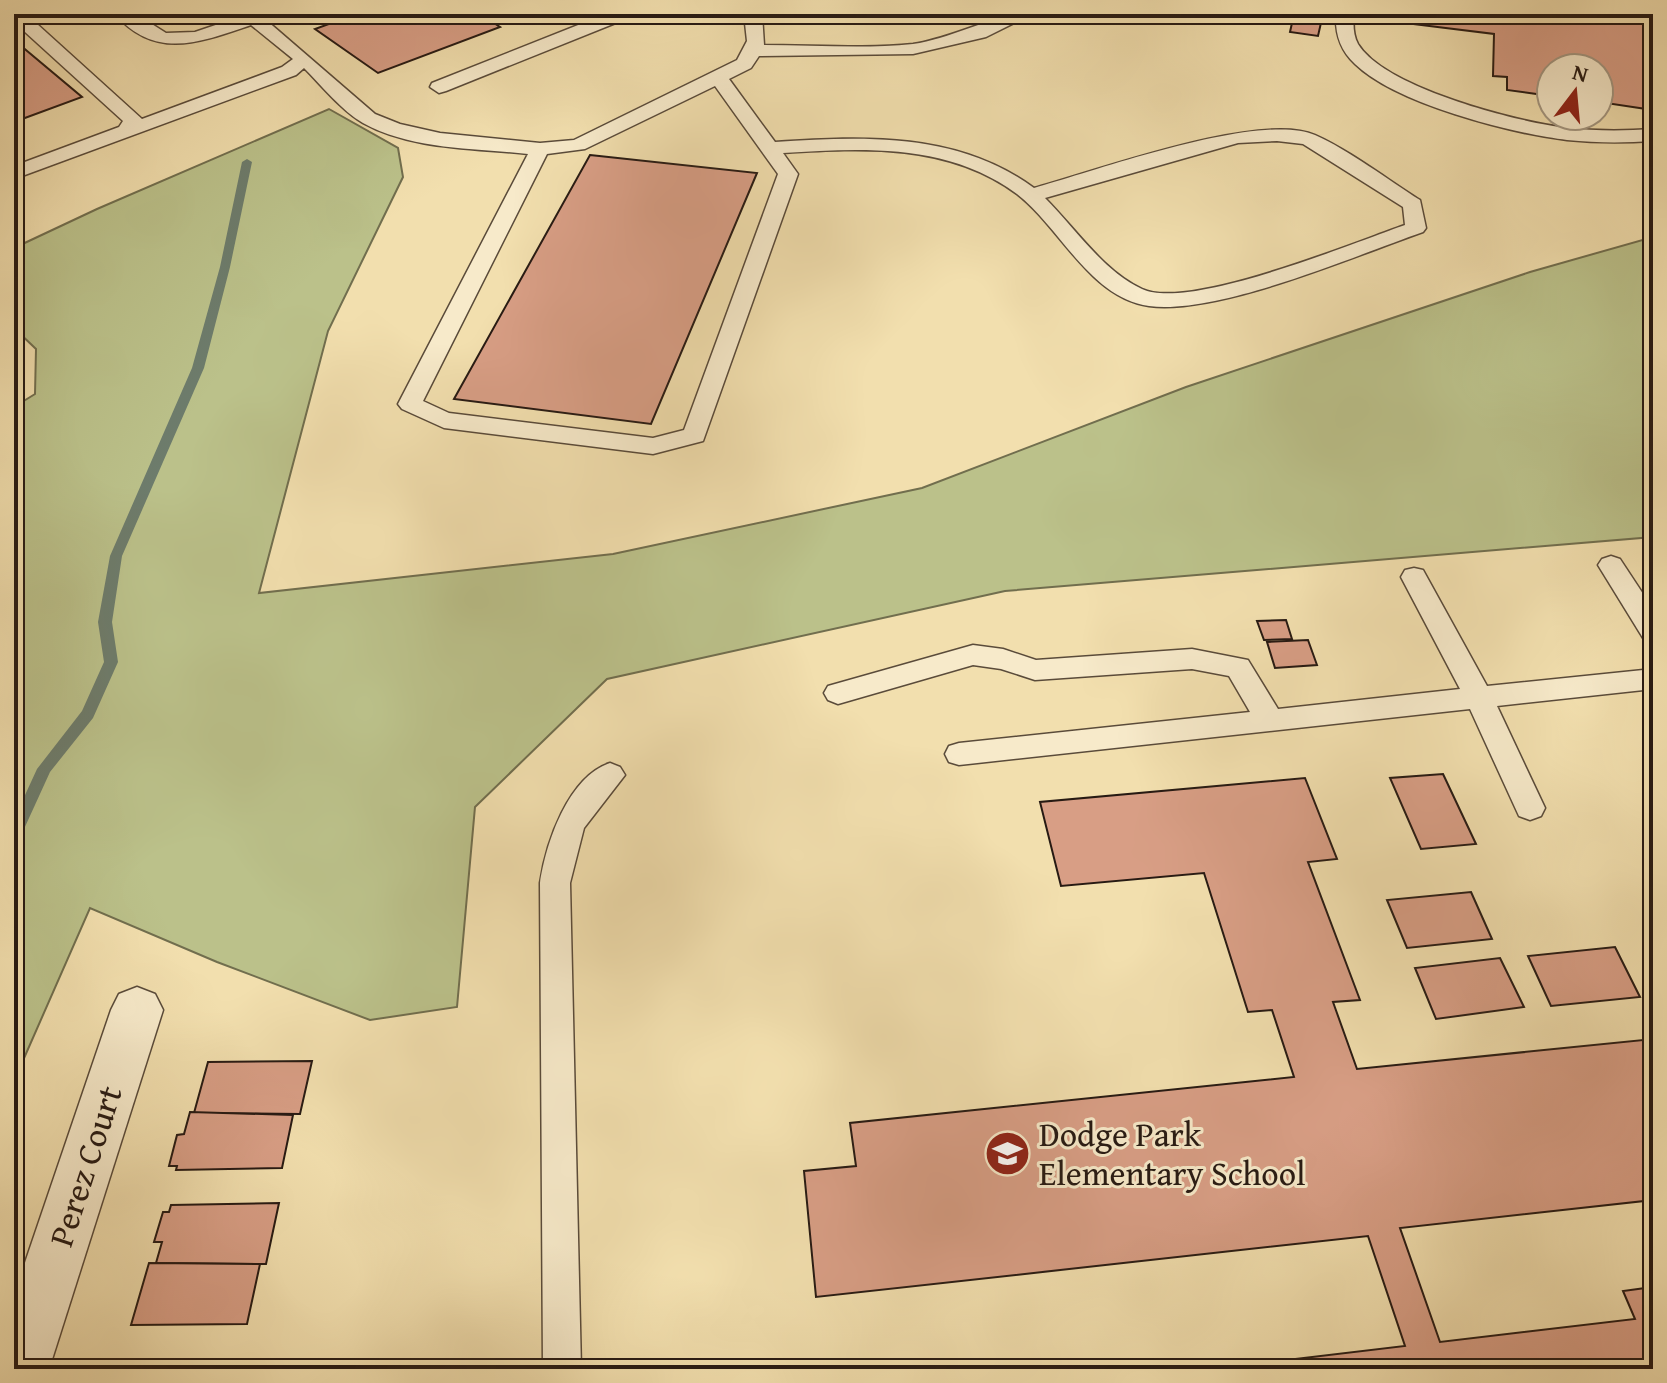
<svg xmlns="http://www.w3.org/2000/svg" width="1667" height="1383" font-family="'Gentium Book Plus',serif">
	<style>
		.green { fill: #bbc18a; stroke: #716e4e; stroke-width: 2 }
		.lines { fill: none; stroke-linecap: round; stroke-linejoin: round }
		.stream { fill: #6d7c6c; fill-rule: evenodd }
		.building { fill: #d89e85; stroke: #271a13; stroke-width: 2 }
		.lane-casing { stroke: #5a4b3a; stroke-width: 3 }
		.street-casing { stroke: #5a4b3a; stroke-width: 3 }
		.lane { fill: #f7eaca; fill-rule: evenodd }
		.street { fill: #f7eaca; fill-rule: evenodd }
		.labels { text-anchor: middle; stroke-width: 6; stroke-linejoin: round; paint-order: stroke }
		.near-poi-label { font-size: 34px; fill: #271a13; stroke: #f7eaca; text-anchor: start }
		.near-street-label { font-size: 34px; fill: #271a13; stroke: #f7eaca }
	</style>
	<rect width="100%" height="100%" fill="#f2dfae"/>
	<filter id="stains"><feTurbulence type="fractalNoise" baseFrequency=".0025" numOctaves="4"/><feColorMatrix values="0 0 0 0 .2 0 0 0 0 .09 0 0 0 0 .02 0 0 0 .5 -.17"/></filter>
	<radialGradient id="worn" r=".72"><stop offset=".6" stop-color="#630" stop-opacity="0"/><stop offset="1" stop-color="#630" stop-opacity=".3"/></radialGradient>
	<path class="green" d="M329,109L398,148L403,177L328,331L259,593L613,554L922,488L1186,387L1530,272L1653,237V537L1005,591L607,679L475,807L457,1007L370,1020L217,962L90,908L14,1081V407L35,394L36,349L14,328V248L97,209Z"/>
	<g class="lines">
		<path class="stream" d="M247,159L252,162L230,267L204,368L122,556L112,622L118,662L93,718L50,772L19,840L14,842V819L37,769L82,711L104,662L98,622L110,556L192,368L220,267L242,162Z"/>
	</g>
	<g class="building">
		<path d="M356,14H480L500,27L378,73L315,29Z"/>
		<path d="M1294,14H1323L1318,36L1290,32Z"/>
		<path d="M1373,14H1653V110L1599,102V68H1551V96L1507,90V77L1493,76L1494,34L1372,19Z"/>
		<path d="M14,40L82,97L14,122Z"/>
		<path d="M590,155L757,173L651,424L454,399Z"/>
		<path d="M1286,620L1292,639L1264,640L1257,621Z"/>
		<path d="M1308,640L1317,665L1275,668L1267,642Z"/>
		<path d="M1443,774L1476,844L1421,849L1390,778Z"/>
		<path d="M1305,778L1337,859L1308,862L1360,1000L1333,1002L1357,1069L1653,1039V1200L1400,1228L1440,1342L1635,1319L1623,1291L1653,1287V1369H1211L1405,1346L1368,1236L816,1297L804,1171L856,1166L850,1123L1294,1077L1272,1010L1248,1012L1204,873L1061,886L1040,802Z"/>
		<path d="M1471,892L1492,939L1407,948L1387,900Z"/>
		<path d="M1615,947L1640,997L1551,1006L1528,956Z"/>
		<path d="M1500,958L1524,1007L1436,1019L1415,968Z"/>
		<path d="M312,1061L300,1114L194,1113L208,1062Z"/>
		<path d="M190,1112L293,1115L282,1168L176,1170L177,1166H169L177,1135L184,1134Z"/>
		<path d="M279,1203L266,1264L156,1263L162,1242H154L163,1212H169L171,1205Z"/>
		<path d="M149,1263L260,1264L247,1324L131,1325Z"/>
		<path d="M126,1365H243L242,1369H125Z"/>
	</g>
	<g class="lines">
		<defs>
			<g id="lane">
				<path d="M14,14H26L142,119L282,67L293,59L251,25C201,42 156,61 115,14H136L166,33L195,32L248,14H275L266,20L375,114L400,124L440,133L540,143L574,140L737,60L747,41L744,14H762L764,45C813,45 865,49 913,44C954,38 992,14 1032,14L986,37L913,54L759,56L751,68L729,79L775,142C865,136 958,132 1034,188C1096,171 1260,111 1315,135C1349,150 1388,180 1420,200L1426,228L1423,232C1354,256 1219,315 1149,306C1090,298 1060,227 1017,194C948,143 864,148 783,153L798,174L703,441L653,454L444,428L402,409L398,404L528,154C475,148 411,150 363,123C342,111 322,86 304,68L296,75L14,179V166L119,127L123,121L14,22ZM715,86L778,174L684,430L653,438L449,413L423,401L547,154L585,149ZM1277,141L1303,144L1403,207L1405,225C1353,243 1189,311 1142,289C1103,271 1075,228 1045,198L1238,143Z"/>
				<path d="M606,14H631L628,18L446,91L439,93L430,87L432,83Z"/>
				<path d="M1336,14H1354C1353,24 1353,35 1358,44C1385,88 1517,122 1567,128C1595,131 1624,131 1653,129V141C1624,143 1596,143 1567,140C1511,133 1396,104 1355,64C1340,50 1335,34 1336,14Z"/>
				<path d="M1611,556L1620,559L1653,609V641L1643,638L1598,565L1602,559Z"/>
				<path d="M1414,568L1423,570L1487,686L1653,669V689L1497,706L1545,808L1541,816L1530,820L1519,816L1470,709L959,765L949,762L945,754L949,746L959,743L1250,712L1229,676L1192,669L1035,680L1001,669L973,665L838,704L828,700L824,693L828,686L973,645L1003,649L1036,660L1192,649L1248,660L1278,709L1460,689L1401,577L1405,570Z"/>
				<path d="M610,763L620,767L625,775L584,828L570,883L581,1369H543L540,883C546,843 568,777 610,763Z"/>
			</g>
			<path id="street" d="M137,987L155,994L163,1010L49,1369H14V1295L111,1010L119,994Z"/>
		</defs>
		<use href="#lane" class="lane-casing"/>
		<use href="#street" class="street-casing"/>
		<use href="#lane" class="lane"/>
		<use href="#street" class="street"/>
	</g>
	<defs>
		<symbol id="school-disc" viewBox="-11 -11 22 22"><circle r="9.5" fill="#8f2418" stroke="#f7eaca"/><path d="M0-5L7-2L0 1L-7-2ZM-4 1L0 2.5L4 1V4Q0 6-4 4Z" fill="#fff"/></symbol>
	</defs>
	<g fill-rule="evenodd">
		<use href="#school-disc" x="982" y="1128" width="51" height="51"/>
	</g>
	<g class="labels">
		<g class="near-poi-label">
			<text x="1039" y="1146">Dodge Park<tspan x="1039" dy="39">Elementary School</tspan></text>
		</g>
		<g class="near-street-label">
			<text transform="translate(85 1166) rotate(-72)" y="12">Perez Court</text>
		</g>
	</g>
	<rect width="1667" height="1383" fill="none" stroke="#f2dfae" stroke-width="48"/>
	<rect x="16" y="16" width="1635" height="1351" fill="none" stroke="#271a13" stroke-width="4"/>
	<rect x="24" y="24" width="1619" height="1335" fill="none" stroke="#271a13" stroke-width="2"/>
	<g transform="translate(1575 92) rotate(16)"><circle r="38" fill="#f7eaca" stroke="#a49781" stroke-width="2"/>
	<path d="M0-6L14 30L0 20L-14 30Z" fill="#8f2418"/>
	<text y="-12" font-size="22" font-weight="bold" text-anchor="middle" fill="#271a13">N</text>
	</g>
	<rect width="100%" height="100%" filter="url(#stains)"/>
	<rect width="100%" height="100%" fill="url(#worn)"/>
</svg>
